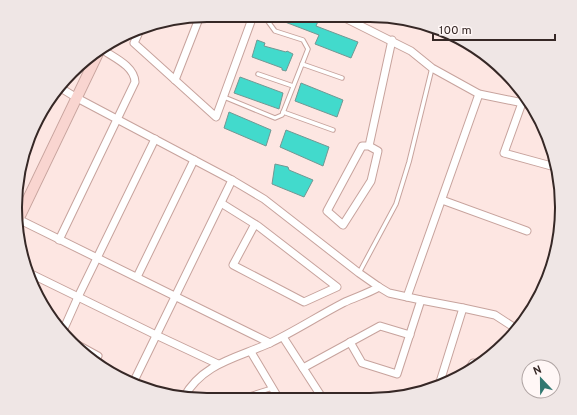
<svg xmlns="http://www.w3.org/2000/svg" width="577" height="415" font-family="Overpass,sans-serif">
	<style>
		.building { fill: #42dacc; stroke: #719893 }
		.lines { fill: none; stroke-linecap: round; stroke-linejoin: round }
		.lane-casing { stroke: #c7a39d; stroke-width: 5.5 }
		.street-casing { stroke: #c7a39d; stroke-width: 9 }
		.secondary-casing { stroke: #c7a39d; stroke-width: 12 }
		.lane { stroke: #fff; stroke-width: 3.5 }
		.street { stroke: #fff; stroke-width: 7 }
		.secondary { stroke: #f9d5d0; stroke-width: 10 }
		.rim { fill: none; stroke: #362826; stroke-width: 2 }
	</style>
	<rect width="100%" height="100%" fill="#fde6e2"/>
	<g class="building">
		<path d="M287,16L315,17L319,19L316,26L358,42L351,58L315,44L319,35L285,22Z"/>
		<path d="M257,40L265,43L264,46L286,52L287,51L293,54L286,71L282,70V68L252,57Z"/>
		<path d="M240,77L283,93L279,109L234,93Z"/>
		<path d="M301,83L343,100L337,117L295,101Z"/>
		<path d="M229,112L271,130L266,146L224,128Z"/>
		<path d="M286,130L329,147L323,166L280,147Z"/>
		<path d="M275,164L288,167L289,170L313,180L304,197L272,184Z"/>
	</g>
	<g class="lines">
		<defs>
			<g id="lane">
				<path d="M302,64L342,78"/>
				<path d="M258,74L293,86"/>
				<path d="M224,97L275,118L282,115L308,49L303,40L275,31L264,16"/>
				<path d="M283,112L333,130"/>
				<path d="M359,273L396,204L409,162L432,68"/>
				<path d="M237,399L272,388"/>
			</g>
			<g id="street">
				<path d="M345,18L411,51L432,68L479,94L528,104"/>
				<path d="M140,30L134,43L216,117L253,16"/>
				<path d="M175,80L200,16"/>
				<path d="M59,87L77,98L232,180L264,199L359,273L379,287L389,293L421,300L463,308L495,315L515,328"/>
				<path d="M522,103L504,153L555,167"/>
				<path d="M369,146L378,151L371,181L343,225L327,211L362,146H369L392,40"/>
				<path d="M442,200L527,231"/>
				<path d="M221,203L258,226L337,287L304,302L233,265L255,224"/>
				<path d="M18,219L270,343"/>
				<path d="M59,240L135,82C134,65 112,57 100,48"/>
				<path d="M27,272L156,335L218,364"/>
				<path d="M137,277L194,160"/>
				<path d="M407,297L479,94"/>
				<path d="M62,333L78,297L155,139"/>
				<path d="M283,337L323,399"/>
				<path d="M350,342L362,363L397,374L421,300"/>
				<path d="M76,344L98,356L96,360"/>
				<path d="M251,352L279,399"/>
				<path d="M303,368L380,326L410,335"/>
				<path d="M466,373L473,363L478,364"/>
				<path d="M133,383L232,180"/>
				<path d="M439,385L463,308"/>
				<path d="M184,397C203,363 237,358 270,343C295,331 318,316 343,303C355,297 367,294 379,287"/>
			</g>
			<path id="secondary" d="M17,222L101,47"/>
		</defs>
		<use href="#lane" class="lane-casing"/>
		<use href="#street" class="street-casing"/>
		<use href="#secondary" class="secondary-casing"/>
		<use href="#lane" class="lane"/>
		<use href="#street" class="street"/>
		<use href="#secondary" class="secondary"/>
	</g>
	<path d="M0 0H577V415H0ZM207 22H370A185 185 0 0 1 555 207V208A185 185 0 0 1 370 393H207A185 185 0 0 1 22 208V207A185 185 0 0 1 207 22Z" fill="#efe6e5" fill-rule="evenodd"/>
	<path class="rim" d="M207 22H370A185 185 0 0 1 555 207V208A185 185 0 0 1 370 393H207A185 185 0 0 1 22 208V207A185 185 0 0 1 207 22Z"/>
	<g transform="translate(541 379) rotate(338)"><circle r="19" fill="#fff7f6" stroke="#afa4a3"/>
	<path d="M0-3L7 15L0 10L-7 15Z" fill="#317871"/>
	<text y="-6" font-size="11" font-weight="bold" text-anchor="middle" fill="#362826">N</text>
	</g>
	<path d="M433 34v6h122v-6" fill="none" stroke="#362826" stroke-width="2"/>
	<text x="439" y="34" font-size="12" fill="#362826" stroke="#fff7f6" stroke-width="3" paint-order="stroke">100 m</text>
</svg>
